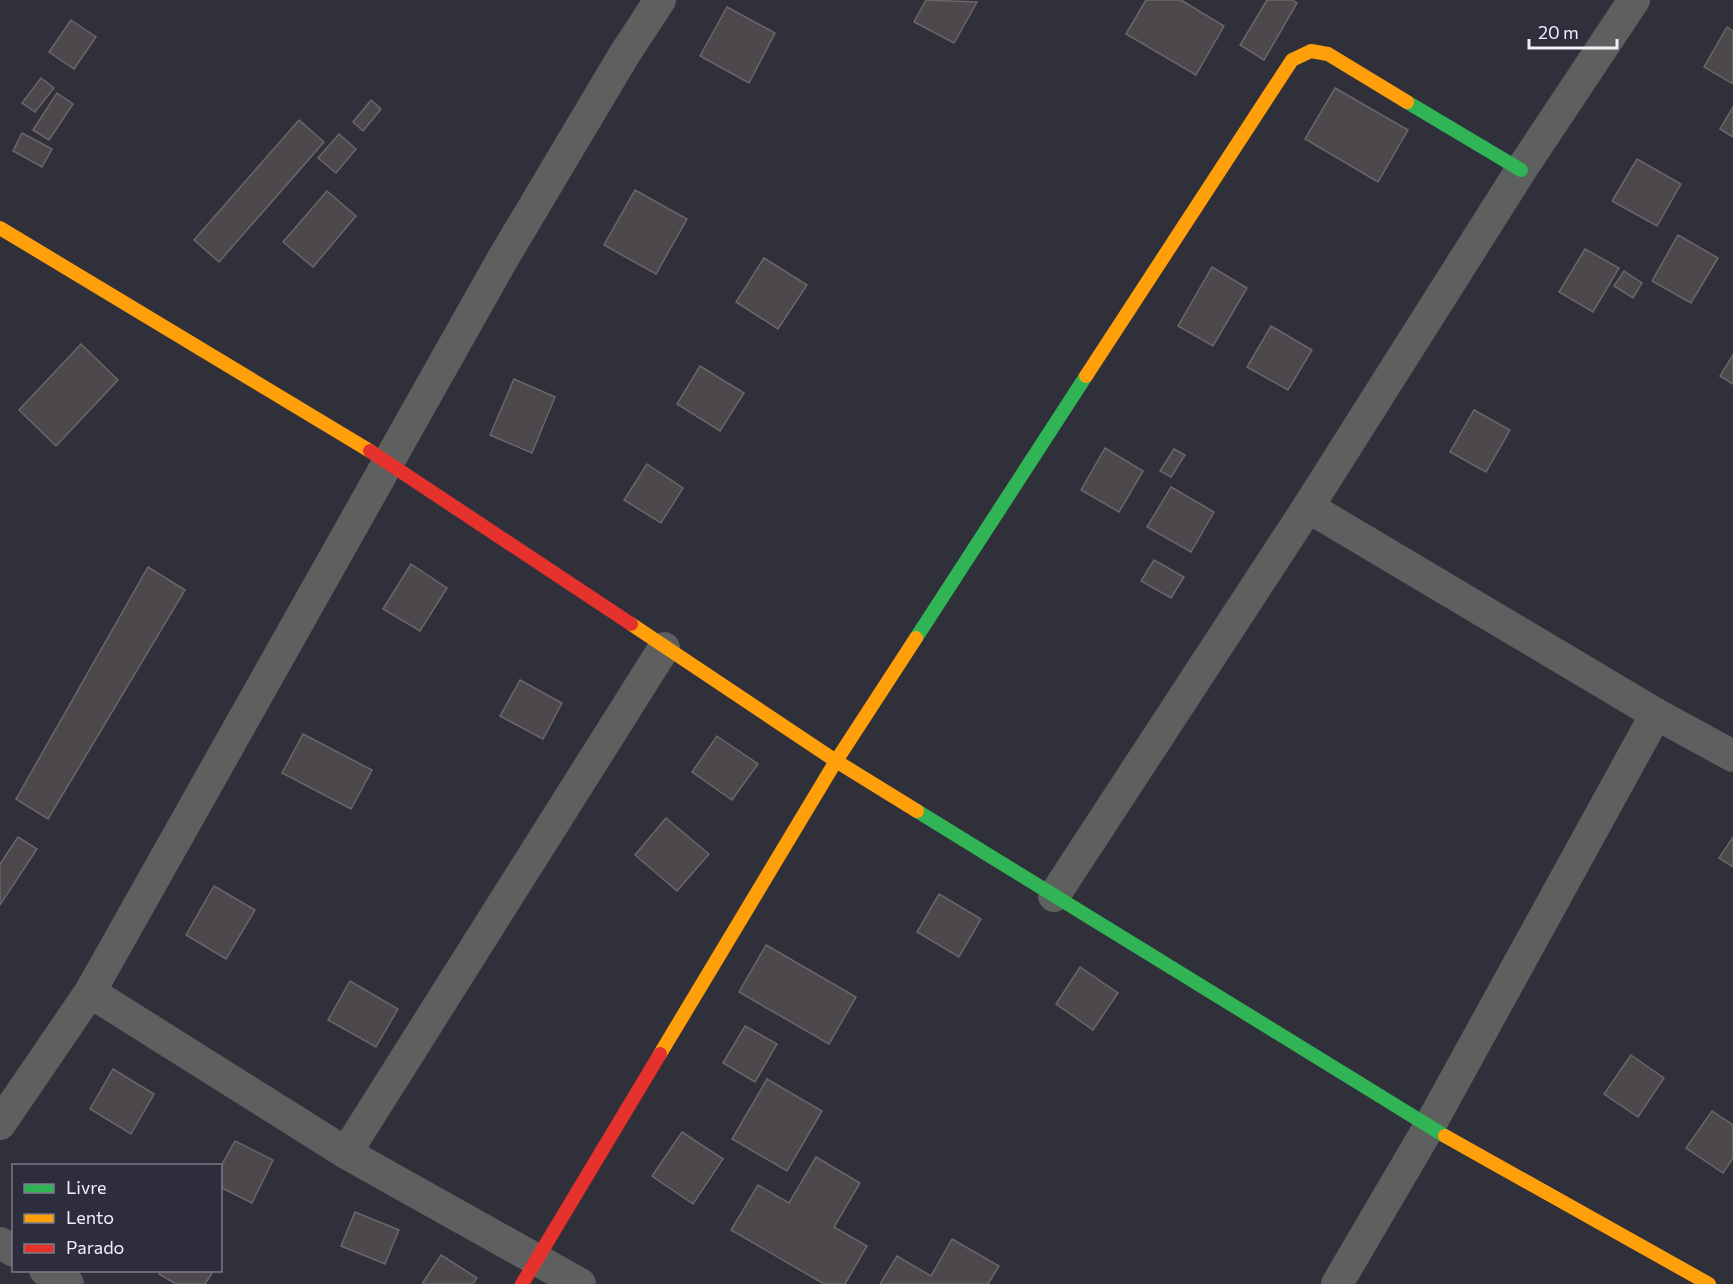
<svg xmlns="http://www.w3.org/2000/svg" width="1733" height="1284" font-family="Commissioner,sans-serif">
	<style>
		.building { fill: #4c484c; stroke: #6b6669; stroke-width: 1.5 }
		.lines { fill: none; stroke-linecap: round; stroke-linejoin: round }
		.street { stroke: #5d605f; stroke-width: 32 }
		.fast { stroke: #30b455; stroke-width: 14 }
		.slow { stroke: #ff9f0a; stroke-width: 14 }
		.jam { stroke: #e5322d; stroke-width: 14 }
	</style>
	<rect width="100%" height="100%" fill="#30303a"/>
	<g class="building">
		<path d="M926,0L977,2L954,43L914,22Z"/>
		<path d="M1146,0H1181L1224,26L1196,75L1126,34Z"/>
		<path d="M1267,0H1292L1297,3L1264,60L1240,45Z"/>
		<path d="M727,7L775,33L749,83L700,56Z"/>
		<path d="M71,20L96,37L74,69L49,52Z"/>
		<path d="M1727,27L1733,31V84L1704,67Z"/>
		<path d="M41,78L54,88L35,112L22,103Z"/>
		<path d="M1335,88L1408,130L1378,182L1305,139Z"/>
		<path d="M57,93L73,104L49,140L33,130Z"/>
		<path d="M371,100L381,109L363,131L353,122Z"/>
		<path d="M1733,107V137L1720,129Z"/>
		<path d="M299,120L324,142L219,262L194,240Z"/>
		<path d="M22,133L52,149L42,167L13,151Z"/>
		<path d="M339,134L356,149L336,173L318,158Z"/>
		<path d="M1637,159L1681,184L1657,226L1612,201Z"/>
		<path d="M635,190L687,219L656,274L604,245Z"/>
		<path d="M327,191L356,216L313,267L283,242Z"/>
		<path d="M1678,235L1718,258L1691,303L1652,281Z"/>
		<path d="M1585,249L1619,268L1593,312L1559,292Z"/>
		<path d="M764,258L807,285L778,329L736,302Z"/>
		<path d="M1212,267L1247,288L1213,346L1178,326Z"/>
		<path d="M1624,271L1642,283L1633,298L1614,286Z"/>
		<path d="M1271,326L1312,350L1288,390L1247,367Z"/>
		<path d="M81,344L118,380L56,446L19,410Z"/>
		<path d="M1733,355V384L1720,376Z"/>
		<path d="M700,366L744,393L720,431L677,404Z"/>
		<path d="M514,379L555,397L532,453L490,435Z"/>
		<path d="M1474,410L1510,430L1486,472L1450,452Z"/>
		<path d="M1105,448L1143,471L1119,512L1081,490Z"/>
		<path d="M1174,449L1185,455L1171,477L1160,471Z"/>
		<path d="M647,464L683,488L661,523L624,500Z"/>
		<path d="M1171,487L1214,512L1191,552L1147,527Z"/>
		<path d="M1154,560L1184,577L1171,598L1141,581Z"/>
		<path d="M411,564L447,588L420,631L383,609Z"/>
		<path d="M148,567L185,590L48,819L16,799Z"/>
		<path d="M520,680L562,703L543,739L500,716Z"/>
		<path d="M303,734L372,770L351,809L282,773Z"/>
		<path d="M717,736L758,764L732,800L692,772Z"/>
		<path d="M666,818L709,854L677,891L635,855Z"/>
		<path d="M18,837L37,849L0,905V864Z"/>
		<path d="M1733,837V867L1719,858Z"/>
		<path d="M214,886L255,910L226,959L186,935Z"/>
		<path d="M939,894L981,919L959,957L917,932Z"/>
		<path d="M766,945L856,997L829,1044L739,992Z"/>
		<path d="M1080,967L1118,993L1093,1030L1056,1004Z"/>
		<path d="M350,981L398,1009L376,1047L328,1020Z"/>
		<path d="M745,1026L777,1044L755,1082L723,1063Z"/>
		<path d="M1631,1055L1664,1078L1638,1117L1604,1094Z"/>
		<path d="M113,1069L154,1094L131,1134L90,1109Z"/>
		<path d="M767,1079L822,1111L787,1171L732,1139Z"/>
		<path d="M1712,1111L1733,1125V1158L1723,1173L1686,1148Z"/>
		<path d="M682,1132L723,1159L693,1204L652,1176Z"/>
		<path d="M235,1141L273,1160L252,1203L220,1187V1168Z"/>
		<path d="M816,1157L860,1183L834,1227L867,1246L845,1284H824L731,1230L758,1185L789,1203Z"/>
		<path d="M355,1212L399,1230L385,1264L341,1246Z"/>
		<path d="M952,1239L999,1266L988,1284H880L897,1256L931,1276Z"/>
		<path d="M441,1255L477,1278L473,1284H422Z"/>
		<path d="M161,1270H214L205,1284H176L159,1274Z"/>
	</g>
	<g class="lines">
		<g class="street">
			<path d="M1308,507L1656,714L1733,756"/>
			<path d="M1054,896L1308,507L1521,170L1634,0"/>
			<path d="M90,992L346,1153L580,1284"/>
			<path d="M0,1124L90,992L502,260L624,55L660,0"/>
			<path d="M346,1153L664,648"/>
			<path d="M0,1243L14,1251"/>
			<path d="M45,1270L68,1284"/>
			<path d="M1337,1284L1429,1127L1656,714"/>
		</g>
		<g class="fast">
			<path d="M1407,102L1521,170"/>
			<path d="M916,638L1086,376"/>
			<path d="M917,811L1445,1136"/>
		</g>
		<g class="slow">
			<path d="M0,228L370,451"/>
			<path d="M1086,376L1292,60L1311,51L1328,54L1407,102"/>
			<path d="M631,624L836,761L917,811"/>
			<path d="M660,1054L836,761L916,638"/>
			<path d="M1445,1136L1709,1284"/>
		</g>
		<g class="jam">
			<path d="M370,451L631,624"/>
			<path d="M522,1284L660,1054"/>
		</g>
	</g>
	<rect x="12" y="1164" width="210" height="108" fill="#2d2d3d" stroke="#7b7b89" stroke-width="1.5"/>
	<rect x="24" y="1184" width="30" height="9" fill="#30b455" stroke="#7b7b89" stroke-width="1.5"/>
	<text x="66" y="1194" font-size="18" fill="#f0effa">Livre</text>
	<rect x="24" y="1214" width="30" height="9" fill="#ff9f0a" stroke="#7b7b89" stroke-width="1.5"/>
	<text x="66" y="1224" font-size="18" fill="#f0effa">Lento</text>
	<rect x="24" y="1244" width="30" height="9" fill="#e5322d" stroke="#7b7b89" stroke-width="1.5"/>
	<text x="66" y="1254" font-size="18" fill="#f0effa">Parado</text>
	<path d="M1529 39v9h88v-9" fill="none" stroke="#f0effa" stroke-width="3"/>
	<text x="1538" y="39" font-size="18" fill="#f0effa" stroke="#2d2d3d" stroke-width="4.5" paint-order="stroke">20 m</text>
</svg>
